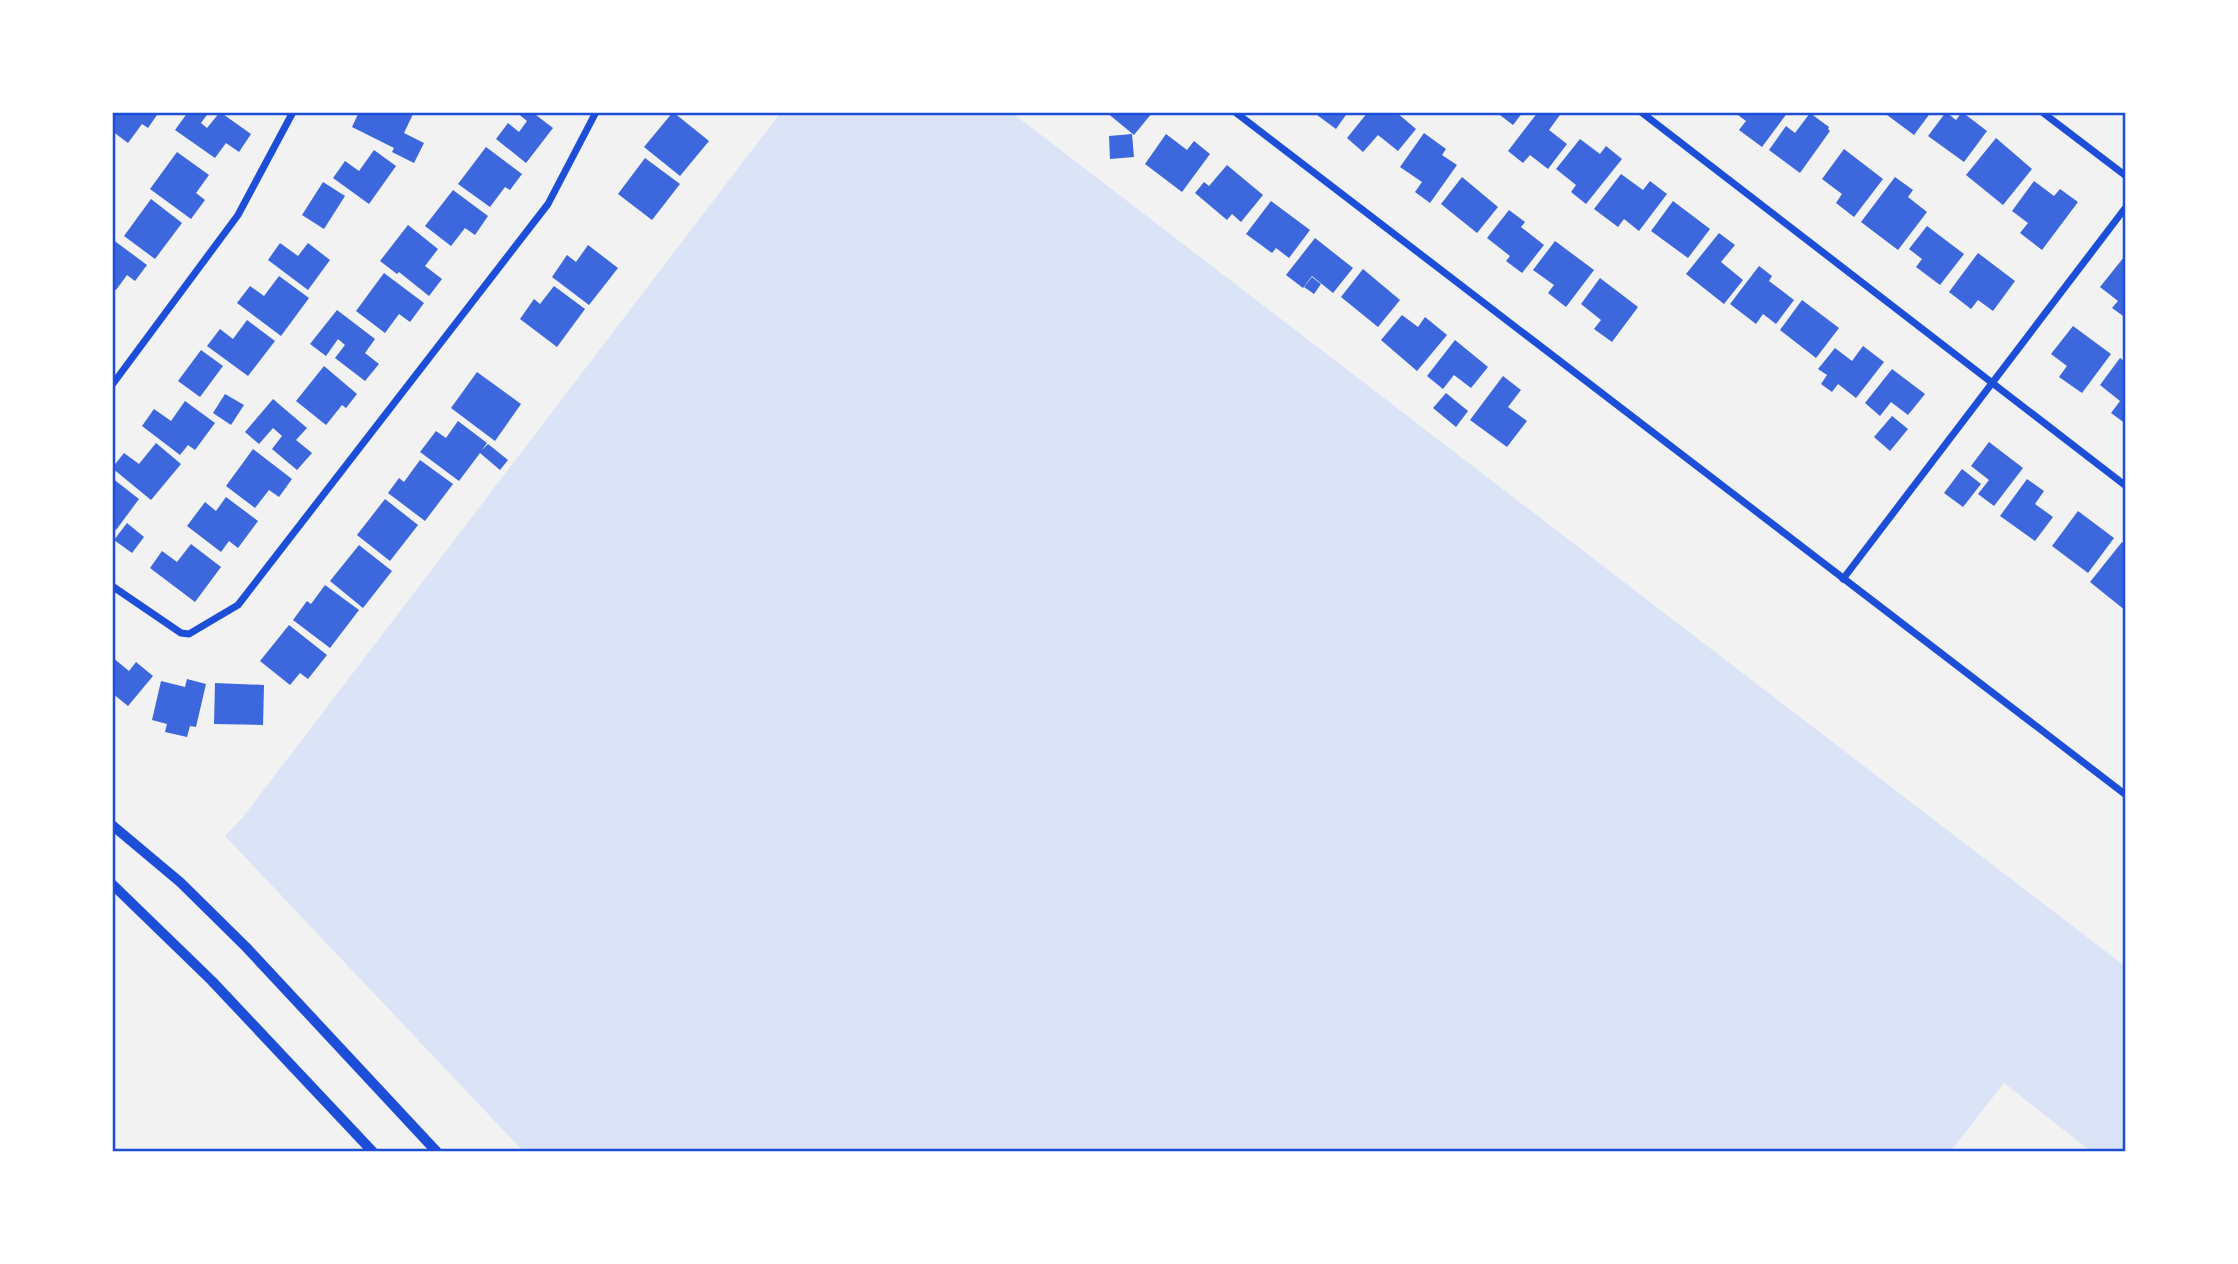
<svg xmlns="http://www.w3.org/2000/svg" width="2238" height="1264" font-family="Bitter,serif">
	<style>
		.green { fill: #dbe4f7 }
		.building { fill: #3d67dc }
		.lines { fill: none; stroke-linecap: round; stroke-linejoin: round }
		.minor { stroke: #1d4ed8; stroke-width: 7 }
		.secondary { stroke: #1d4ed8; stroke-width: 10 }
		.neatline { fill: none; stroke: #1d4ed8; stroke-width: 2.5 }
	</style>
	<rect width="100%" height="100%" fill="#f2f2f2"/>
	<path class="green" d="M781,112H1011L2126,967V1152H2092L2004,1083L1950,1152H524L225,836L243,817Z"/>
	<g class="building">
		<path d="M112,112H159L148,128L142,124L128,143L112,131Z"/>
		<path d="M188,112H209L201,123L207,128L220,112L251,134L239,152L226,143L215,158L175,130Z"/>
		<path d="M359,112L413,114L404,133L424,143L414,163L392,152L394,148L352,127Z"/>
		<path d="M516,112H532L553,128L526,163L496,139L508,123L519,132L527,121Z"/>
		<path d="M673,112L709,141L680,176L644,147Z"/>
		<path d="M1106,112H1151L1152,113L1134,135Z"/>
		<path d="M1313,112H1348L1336,129Z"/>
		<path d="M1368,112H1396L1416,129L1398,151L1378,135L1363,152L1347,138Z"/>
		<path d="M1496,112H1523L1513,125Z"/>
		<path d="M1538,112H1562L1549,130L1567,144L1548,169L1530,155L1523,163L1508,151Z"/>
		<path d="M1734,112H1788L1762,147L1739,130L1746,121Z"/>
		<path d="M1883,112H1931L1914,135Z"/>
		<path d="M1946,112L1956,120L1962,112L1987,131L1964,162L1928,136Z"/>
		<path d="M1810,113L1829,127L1828,129L1830,131L1800,173L1769,150L1786,126L1795,133Z"/>
		<path d="M1424,133L1446,149L1442,155L1457,165L1430,203L1415,192L1422,182L1400,167Z"/>
		<path d="M1132,134L1134,157L1110,159L1109,136Z"/>
		<path d="M1166,134L1187,150L1194,141L1210,154L1182,192L1145,164Z"/>
		<path d="M1996,138L2032,169L2003,205L1966,175Z"/>
		<path d="M1580,139L1600,154L1606,146L1622,159L1586,204L1571,192L1576,185L1556,169Z"/>
		<path d="M486,147L522,174L510,190L505,187L490,207L458,184Z"/>
		<path d="M1844,149L1883,179L1854,217L1836,203L1842,194L1822,179Z"/>
		<path d="M374,150L396,166L369,204L333,178L345,161L359,171Z"/>
		<path d="M177,152L209,175L196,193L205,200L191,219L150,189Z"/>
		<path d="M645,158L680,184L652,220L618,194Z"/>
		<path d="M1227,165L1263,195L1241,222L1232,214L1227,220L1195,193L1204,182L1209,186Z"/>
		<path d="M1621,174L1643,190L1650,181L1667,194L1639,231L1624,219L1618,227L1594,209Z"/>
		<path d="M1462,177L1498,207L1477,233L1441,204Z"/>
		<path d="M1895,177L1913,190L1908,197L1927,212L1898,250L1861,222Z"/>
		<path d="M2034,181L2054,196L2060,189L2078,202L2042,250L2020,233L2028,223L2012,211Z"/>
		<path d="M323,182L345,196L324,229L302,215Z"/>
		<path d="M453,190L488,216L475,235L465,228L451,246L425,226Z"/>
		<path d="M151,199L182,223L155,259L124,236Z"/>
		<path d="M1271,201L1310,230L1289,258L1276,248L1272,253L1246,234Z"/>
		<path d="M1673,201L1710,229L1688,258L1651,231Z"/>
		<path d="M1509,210L1525,222L1521,227L1544,245L1522,273L1506,261L1510,256L1487,238Z"/>
		<path d="M408,225L438,249L425,266L442,279L429,296L399,272L397,274L380,261Z"/>
		<path d="M1927,226L1964,254L1940,285L1916,267L1922,259L1909,249Z"/>
		<path d="M1719,233L1735,245L1721,262L1743,280L1724,304L1686,274Z"/>
		<path d="M1315,238L1353,268L1333,293L1312,276L1303,288L1286,275Z"/>
		<path d="M112,239L147,265L135,281L127,275L116,290L112,287Z"/>
		<path d="M1555,241L1594,270L1566,307L1548,293L1554,285L1533,270Z"/>
		<path d="M280,243L298,256L308,243L330,260L308,290L268,260Z"/>
		<path d="M588,245L618,268L589,305L552,277L567,255L576,262Z"/>
		<path d="M1978,253L2015,281L1993,311L1978,300L1971,309L1949,292Z"/>
		<path d="M2124,257L2126,259V318L2112,308L2118,301L2100,287Z"/>
		<path d="M1759,266L1772,276L1769,281L1794,300L1776,324L1763,314L1756,324L1730,304Z"/>
		<path d="M1363,269L1400,300L1378,327L1341,297Z"/>
		<path d="M384,273L424,303L410,322L399,314L385,333L356,311Z"/>
		<path d="M279,276L309,298L281,336L237,303L250,286L264,296Z"/>
		<path d="M1312,277L1321,284L1314,294L1304,287Z"/>
		<path d="M1600,278L1638,307L1612,342L1594,329L1601,320L1581,304Z"/>
		<path d="M554,286L585,309L557,347L520,319L534,299L540,304Z"/>
		<path d="M1802,300L1839,328L1816,358L1780,330Z"/>
		<path d="M337,310L375,339L365,353L379,364L365,381L335,358L345,345L338,339L326,356L310,344Z"/>
		<path d="M1402,315L1418,327L1425,317L1447,335L1417,371L1381,340Z"/>
		<path d="M247,320L275,341L248,376L207,346L220,329L233,339Z"/>
		<path d="M2073,326L2111,354L2082,393L2059,377L2067,366L2051,354Z"/>
		<path d="M1455,340L1488,367L1471,388L1454,375L1443,389L1427,376Z"/>
		<path d="M1863,346L1884,362L1856,398L1838,384L1832,392L1821,384L1827,375L1818,369L1835,348L1852,361Z"/>
		<path d="M201,350L223,366L200,397L178,381Z"/>
		<path d="M2120,358L2126,362V424L2111,413L2120,401L2100,385Z"/>
		<path d="M324,366L357,394L346,408L342,405L326,425L296,401Z"/>
		<path d="M1892,369L1925,394L1908,415L1891,402L1880,416L1865,403Z"/>
		<path d="M477,372L521,404L495,441L451,408Z"/>
		<path d="M1503,376L1521,390L1508,407L1527,421L1507,447L1470,420Z"/>
		<path d="M1446,393L1468,411L1456,427L1433,408Z"/>
		<path d="M225,394L244,405L231,425L213,413Z"/>
		<path d="M273,399L307,428L296,440L312,453L297,470L272,449L282,436L273,428L259,444L245,432Z"/>
		<path d="M185,401L215,423L195,450L188,445L180,455L142,426L154,409L171,421Z"/>
		<path d="M1892,416L1908,429L1890,451L1874,437Z"/>
		<path d="M458,421L487,443L482,450L488,444L508,460L500,470L480,453L459,481L420,452L436,431L446,438Z"/>
		<path d="M1989,442L2023,468L1994,506L1978,494L1989,480L1971,466Z"/>
		<path d="M156,443L181,464L151,500L112,468L124,453L139,464Z"/>
		<path d="M253,449L292,479L279,497L269,490L255,508L226,486Z"/>
		<path d="M420,460L453,484L425,521L388,493L399,478L404,482Z"/>
		<path d="M1962,469L1981,484L1963,507L1944,493Z"/>
		<path d="M112,478L139,499L116,530L112,527Z"/>
		<path d="M2027,479L2044,491L2035,504L2053,517L2035,541L2000,516Z"/>
		<path d="M226,497L258,521L238,548L229,541L221,552L187,526L205,502L216,511Z"/>
		<path d="M385,499L418,525L390,561L357,535Z"/>
		<path d="M2078,511L2114,538L2088,573L2052,546Z"/>
		<path d="M127,523L144,537L132,553L114,540Z"/>
		<path d="M2122,542L2126,545V569L2124,572L2126,574V611L2090,582Z"/>
		<path d="M191,544L221,567L195,602L150,568L162,551L177,562Z"/>
		<path d="M359,545L392,571L363,608L330,581Z"/>
		<path d="M325,585L359,610L330,648L293,620L307,601L311,604Z"/>
		<path d="M289,625L327,655L308,679L300,673L290,685L260,661Z"/>
		<path d="M112,657L129,671L136,662L153,676L128,706L112,693Z"/>
		<path d="M187,679L206,684L196,727L190,726L187,737L165,732L167,724L152,720L161,681L185,687Z"/>
		<path d="M215,683L264,685L263,725L214,724Z"/>
	</g>
	<g class="lines">
		<g class="minor">
			<path d="M1235,112L2126,795"/>
			<path d="M1641,112L2126,486"/>
			<path d="M2042,112L2126,176"/>
			<path d="M112,385L238,215L293,112"/>
			<path d="M1843,579L2126,207"/>
			<path d="M112,586L181,633L189,634L238,605L548,204L596,112"/>
		</g>
		<g class="secondary">
			<path d="M112,825L180,882L246,947L437,1152"/>
			<path d="M112,884L212,981L373,1152"/>
		</g>
	</g>
	<rect width="2238" height="1264" fill="none" stroke="#ffffff" stroke-width="228"/>
	<rect x="114" y="114" width="2010" height="1036" class="neatline"/>
</svg>
